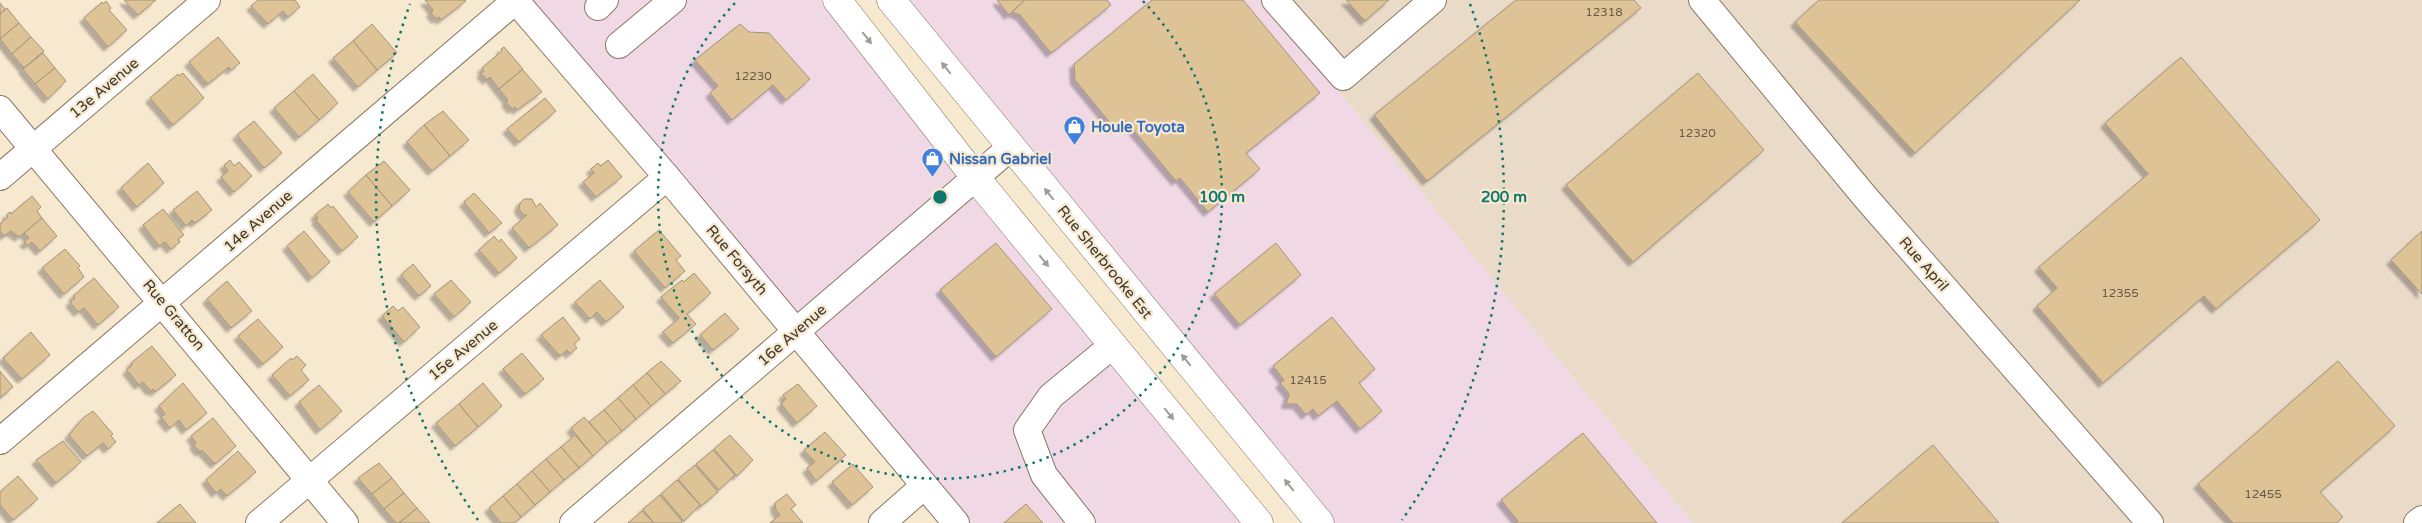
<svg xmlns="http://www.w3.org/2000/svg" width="2422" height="523" font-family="'Varela Round',sans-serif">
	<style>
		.commercial { fill: #f0d9e5 }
		.industrial { fill: #eadac8 }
		.building { fill: #dec396; stroke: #a1937c; filter: url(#shadow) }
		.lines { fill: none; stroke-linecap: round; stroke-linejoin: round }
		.minor-casing { stroke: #887a64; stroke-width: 28 }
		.major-casing { stroke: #887a64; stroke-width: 29 }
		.minor { stroke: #fff; stroke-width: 26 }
		.major { stroke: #fff; stroke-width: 28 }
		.oneway { fill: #9e9c96 }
		.ring { fill: none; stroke: #0f766e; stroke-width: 2.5; stroke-dasharray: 2.5 5 }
		.labels { text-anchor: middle; stroke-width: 4.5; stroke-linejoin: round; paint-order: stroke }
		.number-label { font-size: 12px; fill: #665b48 }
		.street-label { font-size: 15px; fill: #3e382e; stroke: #f7e8d0 }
		.shop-label { font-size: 15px; font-weight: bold; fill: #366cbe; stroke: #f7e8d0; text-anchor: start }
		.centre { fill: #0f766e; stroke: #f7e8d0; stroke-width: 2.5 }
		.ring-label { font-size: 15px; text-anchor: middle; font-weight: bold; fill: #0f766e; stroke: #f7e8d0; stroke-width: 4.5; stroke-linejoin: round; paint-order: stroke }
	</style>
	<defs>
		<filter id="shadow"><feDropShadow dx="-4.5" dy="4.5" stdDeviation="1" flood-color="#0004"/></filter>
	</defs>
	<rect width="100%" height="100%" fill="#f7e8d0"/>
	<g class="commercial">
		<path d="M519,0H830L1259,523H955Z"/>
		<path d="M891,0H1264L1693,523H1320Z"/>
	</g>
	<path class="industrial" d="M1264,0H2422V523H1693Z"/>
	<g class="building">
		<path d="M124,0H156L138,15Z"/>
		<path d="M258,0H295L300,7L288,17L283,11L268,24L251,6Z"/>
		<path d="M425,0H465L466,1L441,20L439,17L436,19L431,13L433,10Z"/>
		<path d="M997,0H1025L1009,15Z"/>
		<path d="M1025,0H1107L1111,5L1051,53L1020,15L1012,12Z"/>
		<path d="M1152,0H1243L1320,93L1246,153L1260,169L1208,212L1180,178L1176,181L1125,120L1115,129L1075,80L1074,64Z"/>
		<path d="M1346,0H1389L1365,21Z"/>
		<path d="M1516,0H1634L1641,8L1427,181L1374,115Z"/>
		<path d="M1819,0H2080L1915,153L1795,22Z"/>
		<path d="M106,1L111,8L109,10L127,30L108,47L84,18L102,2L103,4Z"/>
		<path d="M0,3L5,9L0,14Z"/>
		<path d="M7,8L19,23L0,39V14Z"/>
		<path d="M19,23L31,37L12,54L0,39Z"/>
		<path d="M372,24L397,53L377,70L353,41Z"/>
		<path d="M740,24L749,32L769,33L810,79L786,100L773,85L732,120L710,93L718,86L695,60Z"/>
		<path d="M31,37L44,51L24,68L12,54Z"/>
		<path d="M218,37L240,63L231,70L229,67L208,84L189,62Z"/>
		<path d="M353,41L377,70L358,87L333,58Z"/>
		<path d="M504,47L523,69L499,89L490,77L487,80L481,73L484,71L482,68L502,51L501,49Z"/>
		<path d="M43,53L55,68L35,84L23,69Z"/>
		<path d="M2181,57L2320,220L2216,309L2204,296L2103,383L2037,306L2057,288L2039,267L2148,174L2105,123Z"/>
		<path d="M55,68L66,81L48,99L35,84Z"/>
		<path d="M522,70H523L542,92L517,110L515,107L512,109L506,102L508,100L499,89Z"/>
		<path d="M183,73L204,98L173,125L150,98L178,74L179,76Z"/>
		<path d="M1698,73L1764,150L1633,262L1566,185Z"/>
		<path d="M313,74L338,103L319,120L294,91Z"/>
		<path d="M294,91L319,120L299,137L274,108Z"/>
		<path d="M545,98L556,111L519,142L507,129Z"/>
		<path d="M443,111L469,140L450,156L424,125Z"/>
		<path d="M254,121L282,153L264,168L237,135Z"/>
		<path d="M424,125L450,156L432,171L407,142Z"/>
		<path d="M230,160L234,166L239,162L252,176L234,192L221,177L228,171L224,165Z"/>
		<path d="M608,160L622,177L596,197L583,182L594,173L591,169L598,163L601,166Z"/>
		<path d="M384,161L410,190L392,206L366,175Z"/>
		<path d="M148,163L164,183L137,207L121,188Z"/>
		<path d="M366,175L392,206L374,222L348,192Z"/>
		<path d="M197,191L212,210L195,223L192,220L186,226L173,210Z"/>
		<path d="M474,193L502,223L489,233L464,202Z"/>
		<path d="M32,196L41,207L37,211L42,218L19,237L11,231L4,236L0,231V224L8,217L6,215L10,212L11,214Z"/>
		<path d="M524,199H532L536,207L540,203L558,225L529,248L512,228L527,215H524L519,209L520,203Z"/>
		<path d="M328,204L331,208L333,206L358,237L342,251L316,220L318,218L315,215Z"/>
		<path d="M163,209L184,235L178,239L180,242L171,249L165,242L159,246L143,225Z"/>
		<path d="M42,218L57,236L40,251L32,242L28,245L24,242L29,238L24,233Z"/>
		<path d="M659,230L681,256L676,260L685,271L665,288L634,251Z"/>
		<path d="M304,231L330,262L312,278L287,246Z"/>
		<path d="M2422,231V294L2391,260Z"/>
		<path d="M494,236L499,242L501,239L517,258L499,273L479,250Z"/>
		<path d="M996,243L1052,309L996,357L940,290Z"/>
		<path d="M1276,243L1301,275L1240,325L1214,294Z"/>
		<path d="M65,249L80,266L78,268L84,277L64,294L42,268Z"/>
		<path d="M413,264L431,286L419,296L401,275Z"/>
		<path d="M694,273L711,293L687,314L696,324L673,343L663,332L679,318L661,297L682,280L684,282Z"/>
		<path d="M94,278L119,307L98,325L84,308L78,312L70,302L75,298L73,296Z"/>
		<path d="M451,280L471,302L454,317L434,294Z"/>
		<path d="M600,280L624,307L606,322L597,312L590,319L575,302Z"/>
		<path d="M227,281L252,311L231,328L207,299Z"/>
		<path d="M393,306L398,311L403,307L420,327L404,342L382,316Z"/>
		<path d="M725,313L739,329L713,350L700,335Z"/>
		<path d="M563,317L580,339L574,344L577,348L570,354L567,350L560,356L541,335Z"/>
		<path d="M1332,317L1375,369L1359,383L1382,411L1360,429L1337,401L1318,416L1313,409L1306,415L1297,404H1286L1289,394L1280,383L1284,380L1273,366Z"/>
		<path d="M258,319L283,347L263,364L238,336Z"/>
		<path d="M31,332L50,355L22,379L3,358Z"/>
		<path d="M152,346L176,375L155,392L153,389L151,391L143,382L139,385L127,370L132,365L131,363Z"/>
		<path d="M522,353L544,379L525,394L503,369Z"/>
		<path d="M297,356L306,365L301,370L309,380L290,396L272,375L291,358L292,360Z"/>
		<path d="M661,361L681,381L665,394L647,373Z"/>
		<path d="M2338,361L2395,426L2320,492L2343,517L2336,523H2233L2198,484Z"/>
		<path d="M0,371L13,387L0,398Z"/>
		<path d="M647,373L665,394L651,406L633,385Z"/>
		<path d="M183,383L207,413L186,430L179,420L170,428L161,417L165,414L159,406Z"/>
		<path d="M483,383L502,406L478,427L459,404Z"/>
		<path d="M798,384L817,406L797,423L781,404L786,399L783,395Z"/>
		<path d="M319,385L342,411L320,430L299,402Z"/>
		<path d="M633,385L651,406L636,419L618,398Z"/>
		<path d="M618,398L636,419L622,431L604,410Z"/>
		<path d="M459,404L478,427L455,446L436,423Z"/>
		<path d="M604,410L622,431L607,443L589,422Z"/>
		<path d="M93,411L113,434L111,436L116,442L108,449L103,443L87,456L69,435L83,418Z"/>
		<path d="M584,417L607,443L593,456L571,428Z"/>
		<path d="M213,418L236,446L215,464L202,450L200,452L194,445L196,443L191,436Z"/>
		<path d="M825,432L846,455L816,481L807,468L815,462L804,450Z"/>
		<path d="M1583,433L1657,523H1515L1518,521L1501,500Z"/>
		<path d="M575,435L593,456L579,468L561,447Z"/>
		<path d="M730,435L753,460L737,476L714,449Z"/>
		<path d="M63,441L81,462L56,483L36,460Z"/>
		<path d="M1933,445L1999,523H1842Z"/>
		<path d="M561,447L579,468L564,480L546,459Z"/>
		<path d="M713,450L735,475L719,490L696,464Z"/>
		<path d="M238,451L256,472L227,496L221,489L216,493L206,480Z"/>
		<path d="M546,459L564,480L550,492L532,471Z"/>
		<path d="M379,463L392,478L372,494L358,478Z"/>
		<path d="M853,464L873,487L852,505L832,482Z"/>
		<path d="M695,465L718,492L701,506L678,479Z"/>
		<path d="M532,471L550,492L535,505L517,484Z"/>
		<path d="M18,476L38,499L13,520L0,505V492Z"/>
		<path d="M392,478L404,493L384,509L372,494Z"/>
		<path d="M677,480L700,505L684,521L661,494Z"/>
		<path d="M517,484L535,505L521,517L503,496Z"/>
		<path d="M404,493L417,508L399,523H396L384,509Z"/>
		<path d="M787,494L796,505L791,509L803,523H770L780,515L776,510L775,503Z"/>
		<path d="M660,495L682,521L681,523H654L644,511L643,509Z"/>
		<path d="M503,496L521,517L514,523H501L489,508Z"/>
		<path d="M180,504L196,523H157Z"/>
		<path d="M1026,504L1043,523H1004Z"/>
		<path d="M417,508L430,523H399L404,519Z"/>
		<path d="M642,511L654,523H628Z"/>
	</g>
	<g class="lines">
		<defs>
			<g id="minor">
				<path d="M515,0L667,177L956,523"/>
				<path d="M1275,0L1343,77L1433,0"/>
				<path d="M1702,0L1866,198L2150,523"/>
				<path d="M598,7L605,0"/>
				<path d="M619,45L673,0"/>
				<path d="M0,109L345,523"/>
				<path d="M0,177L207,0"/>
				<path d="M0,441L515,1"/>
				<path d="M259,523L667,177"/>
				<path d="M573,523L1011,147"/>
				<path d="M882,523L924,486"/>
				<path d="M1082,523L1044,475L1027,430L1051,396L1113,345"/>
				<path d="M2417,523L2422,519"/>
			</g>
			<g id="major">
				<path d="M837,0L975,177L1259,523"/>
				<path d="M891,0L1320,523"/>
			</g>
		</defs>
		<use href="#minor" class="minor-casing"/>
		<use href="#major" class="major-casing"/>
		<use href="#minor" class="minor"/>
		<use href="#major" class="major"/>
	</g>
	<defs><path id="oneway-solid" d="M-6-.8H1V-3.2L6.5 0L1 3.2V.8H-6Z" transform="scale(1.25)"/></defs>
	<g class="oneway">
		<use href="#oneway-solid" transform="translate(867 38) rotate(52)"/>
		<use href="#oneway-solid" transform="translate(946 68) rotate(-129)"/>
		<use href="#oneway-solid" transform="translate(1049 194) rotate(-129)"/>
		<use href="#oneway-solid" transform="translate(1044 261) rotate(51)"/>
		<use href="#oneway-solid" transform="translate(1186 360) rotate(-129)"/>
		<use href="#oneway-solid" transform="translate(1169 414) rotate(51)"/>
		<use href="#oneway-solid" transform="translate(1289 485) rotate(-129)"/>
	</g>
	<g class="ring">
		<path d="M1143 1A282 282 0 1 1 737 1"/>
		<path d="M478 520A564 564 0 0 1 410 4M1470 4A564 564 0 0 1 1402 520"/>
	</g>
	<defs>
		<symbol id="shop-pin" viewBox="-11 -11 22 30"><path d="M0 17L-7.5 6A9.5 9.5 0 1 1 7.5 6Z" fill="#3f7fe0" stroke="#f7e8d0"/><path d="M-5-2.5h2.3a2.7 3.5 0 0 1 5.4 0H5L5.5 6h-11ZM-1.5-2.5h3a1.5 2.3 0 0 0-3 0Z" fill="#fff"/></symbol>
	</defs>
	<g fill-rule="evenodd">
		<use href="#shop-pin" x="1062" y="114" width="25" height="34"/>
		<use href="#shop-pin" x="920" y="146" width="25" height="34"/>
	</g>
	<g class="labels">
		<g class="number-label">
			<text x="1604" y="16">12318</text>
			<text x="753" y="80">12230</text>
			<text x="1697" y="137">12320</text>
			<text x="2120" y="297">12355</text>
			<text x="1308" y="384">12415</text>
			<text x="2263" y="498">12455</text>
		</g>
		<g class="street-label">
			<text transform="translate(104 88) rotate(-40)" y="5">13e Avenue</text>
			<text transform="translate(258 221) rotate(-41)" y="5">14e Avenue</text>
			<text transform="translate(737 260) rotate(50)" y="5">Rue Forsyth</text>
			<text transform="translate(1105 262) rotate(51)" y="5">Rue Sherbrooke Est</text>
			<text transform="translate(1924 264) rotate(49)" y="5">Rue April</text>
			<text transform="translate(174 315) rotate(50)" y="5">Rue Gratton</text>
			<text transform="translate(792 335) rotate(-41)" y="5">16e Avenue</text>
			<text transform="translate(463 350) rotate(-40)" y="5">15e Avenue</text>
		</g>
		<g class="shop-label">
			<text x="1091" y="132">Houle Toyota</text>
			<text x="949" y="164">Nissan Gabriel</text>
		</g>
	</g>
	<circle cx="940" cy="197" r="8" class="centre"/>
	<g class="ring-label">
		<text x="1222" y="202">100 m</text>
		<text x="1504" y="202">200 m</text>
	</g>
</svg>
